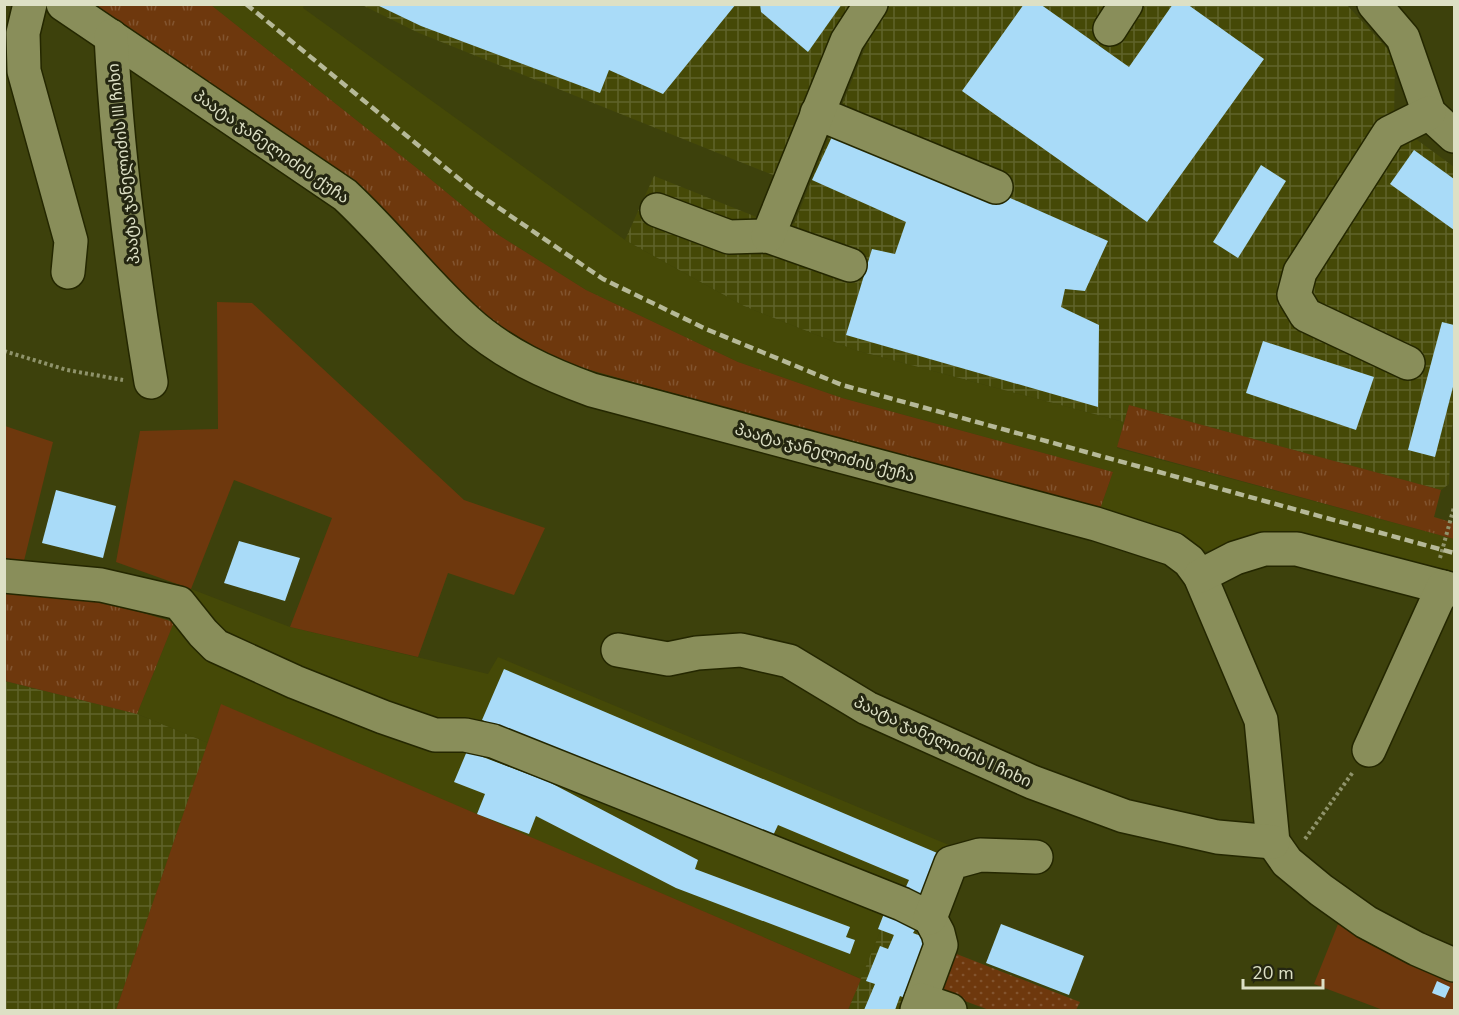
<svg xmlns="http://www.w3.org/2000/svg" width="1459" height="1015" font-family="'Nunito Sans','Noto Sans Georgian',sans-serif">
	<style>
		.built { fill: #454907 }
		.industrial { fill: url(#industrial-grid) }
		.grass { fill: url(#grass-tufts) }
		.park { fill: url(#park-dots) }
		.garden { fill: #6e380d }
		.building { fill: #a9dbf8 }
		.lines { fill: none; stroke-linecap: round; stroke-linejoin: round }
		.minor-casing { stroke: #242700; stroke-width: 36 }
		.path { stroke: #8f936b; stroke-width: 4; stroke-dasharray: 3 3; stroke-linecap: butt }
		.minor { stroke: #898e5a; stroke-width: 33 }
		.rail { stroke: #b6b998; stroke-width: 4.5; stroke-dasharray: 9 4.5; stroke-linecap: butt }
		.labels { text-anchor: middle; stroke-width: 6; stroke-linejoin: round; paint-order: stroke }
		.street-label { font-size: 16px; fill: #dde0c5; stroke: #242611 }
	</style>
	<defs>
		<pattern id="industrial-grid" width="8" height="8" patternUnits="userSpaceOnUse" patternTransform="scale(1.5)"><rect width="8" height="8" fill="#454907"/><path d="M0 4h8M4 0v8" fill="none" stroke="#5f632a"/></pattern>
		<pattern id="grass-tufts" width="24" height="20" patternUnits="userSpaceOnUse" patternTransform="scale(1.5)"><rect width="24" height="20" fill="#6e380d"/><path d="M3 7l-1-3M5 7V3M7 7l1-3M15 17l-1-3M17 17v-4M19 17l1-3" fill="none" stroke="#82542f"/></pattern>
		<pattern id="park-dots" width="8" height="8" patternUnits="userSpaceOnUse" patternTransform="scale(1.5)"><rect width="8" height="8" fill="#6e380d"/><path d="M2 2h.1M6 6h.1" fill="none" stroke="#82542f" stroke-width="1.8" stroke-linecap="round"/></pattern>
	</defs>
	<rect width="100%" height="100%" fill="#3d410c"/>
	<g class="built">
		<path d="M273,4L304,5L303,8L625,240L744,306L855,350L1124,422L1117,448L1454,539V580L1271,540L1206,551L1099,512L1113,472L842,398L738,362L586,290L497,234L423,173L211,5Z"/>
		<path d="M191,589L290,627L488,674L498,657L968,853L889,910L861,979L222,705L208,743L137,714L174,622Z"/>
	</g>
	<g class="industrial">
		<path d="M362,5H857L783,179L419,33Z"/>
		<path d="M889,5H1347L1395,57L1394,123L1454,167V417L1451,433L1449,484L1441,490L1129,405L1124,422L855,350L744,306L625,240L654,176L779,226L794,224L872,31Z"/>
		<path d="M4,681L137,714L208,743L116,1010H5Z"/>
		<path d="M889,910L935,938L910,1010H848Z"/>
	</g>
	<g class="grass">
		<path d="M87,5H211L423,173L497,234L586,290L738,362L842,398L1113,472L1099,512L561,362L473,311Z"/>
		<path d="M1129,405L1441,490L1434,517L1454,523V539L1117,447Z"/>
		<path d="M4,588L88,597L174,622L137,714L5,681Z"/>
	</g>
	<path class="park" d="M954,953L1080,1002L1076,1010H989L938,991Z"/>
	<g class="garden">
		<path d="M217,302L252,303L464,500L545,528L514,595L448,573L418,657L290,627L332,518L234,480L191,589L116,562L140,431L218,429Z"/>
		<path d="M5,426L53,442L23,565L5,563Z"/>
		<path d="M221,704L861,979L848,1010H116Z"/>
		<path d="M1338,924L1373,946L1454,976V1010H1383L1314,984Z"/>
	</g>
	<g class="building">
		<path d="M375,4H736L663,94L609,70L600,93L421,26Z"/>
		<path d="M760,4H842L808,52L761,12Z"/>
		<path d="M1024,4H1040L1129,67L1173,4H1187L1264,59L1147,222L962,91Z"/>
		<path d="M836,128L1001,194L1108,241L1085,291L1065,289L1061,307L1099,325L1098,407L846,335L872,249L895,254L906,222L812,180Z"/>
		<path d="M1414,150L1454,179V230L1390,184Z"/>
		<path d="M1261,165L1286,181L1238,258L1213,242Z"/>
		<path d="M1442,322L1454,325V383L1435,457L1408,450Z"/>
		<path d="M1263,341L1374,377L1356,430L1246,393Z"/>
		<path d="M56,490L116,506L103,558L42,543Z"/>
		<path d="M239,541L300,558L285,601L224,583Z"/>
		<path d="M504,669L942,855L923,899L904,891L909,880L778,825L770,842L482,720Z"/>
		<path d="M467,751L549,782L698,860L695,869L850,927L846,937L855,940L850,954L676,888L536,816L529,834L477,814L485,794L454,782Z"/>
		<path d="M885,911L900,917L898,921L916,928L913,933L934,941L910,1000L900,996L895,1010H864L875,984L866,981L880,946L888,949L894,935L878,929Z"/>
		<path d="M1001,924L1084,956L1069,995L986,963Z"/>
		<path d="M1437,981L1450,987L1445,998L1432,993Z"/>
	</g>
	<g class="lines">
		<defs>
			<g id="minor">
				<path d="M30,4L23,33L24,71L71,241L68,272"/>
				<path d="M63,4L345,195C388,235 424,282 467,321C503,354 548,374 592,390L1096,524L1173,549L1189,561L1200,576L1261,720L1273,842L1287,862L1321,890L1366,922L1417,949L1454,965"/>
				<path d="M1374,4L1403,38L1429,113L1454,136"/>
				<path d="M1110,29L1126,4"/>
				<path d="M111,36C117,152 132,268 151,382"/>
				<path d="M817,113L996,187"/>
				<path d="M657,210L729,237L768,236L850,265"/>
				<path d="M768,236L847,41L871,4"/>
				<path d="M1408,363L1306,315L1294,295L1300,272L1389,133L1429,113"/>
				<path d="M4,576L101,585L179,603L203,633L216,646L295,682L383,717L435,735H465L493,741L902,904L930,918L938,933L941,945L917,1010"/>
				<path d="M1200,576L1235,558L1264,549H1297L1454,590"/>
				<path d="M618,650L668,659L697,653L741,650L789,661L867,708L1032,782L1124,816L1217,837L1273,842"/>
				<path d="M1369,750L1443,587"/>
				<path d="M930,918L951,863L980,855L1036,857"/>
				<path d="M921,1000L950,1010"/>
			</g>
		</defs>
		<use href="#minor" class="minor-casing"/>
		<g class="path">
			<path d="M4,351L67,370L123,380"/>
			<path d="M1440,558L1454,507"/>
			<path d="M1305,839L1353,772"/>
		</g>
		<use href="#minor" class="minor"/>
		<path class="rail" d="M246,4L474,191L603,279L706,329L842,385L1454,553"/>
	</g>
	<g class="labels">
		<g class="street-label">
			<text transform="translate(272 146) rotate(35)" y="6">პაატა ჯანელიძის ქუჩა</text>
			<text transform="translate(123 164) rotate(-96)" y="6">პაატა ჯანელიძის III ჩიხი</text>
			<text transform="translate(825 452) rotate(15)" y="6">პაატა ჯანელიძის ქუჩა</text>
			<text transform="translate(943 741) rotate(25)" y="6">პაატა ჯანელიძის I ჩიხი</text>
		</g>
	</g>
	<rect width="1459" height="1015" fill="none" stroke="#dde0c5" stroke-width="12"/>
	<path d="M1243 979v9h80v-9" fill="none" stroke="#dde0c5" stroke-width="3"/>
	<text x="1252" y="979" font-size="18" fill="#dde0c5" stroke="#242611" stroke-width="4.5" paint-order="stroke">20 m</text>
</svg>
